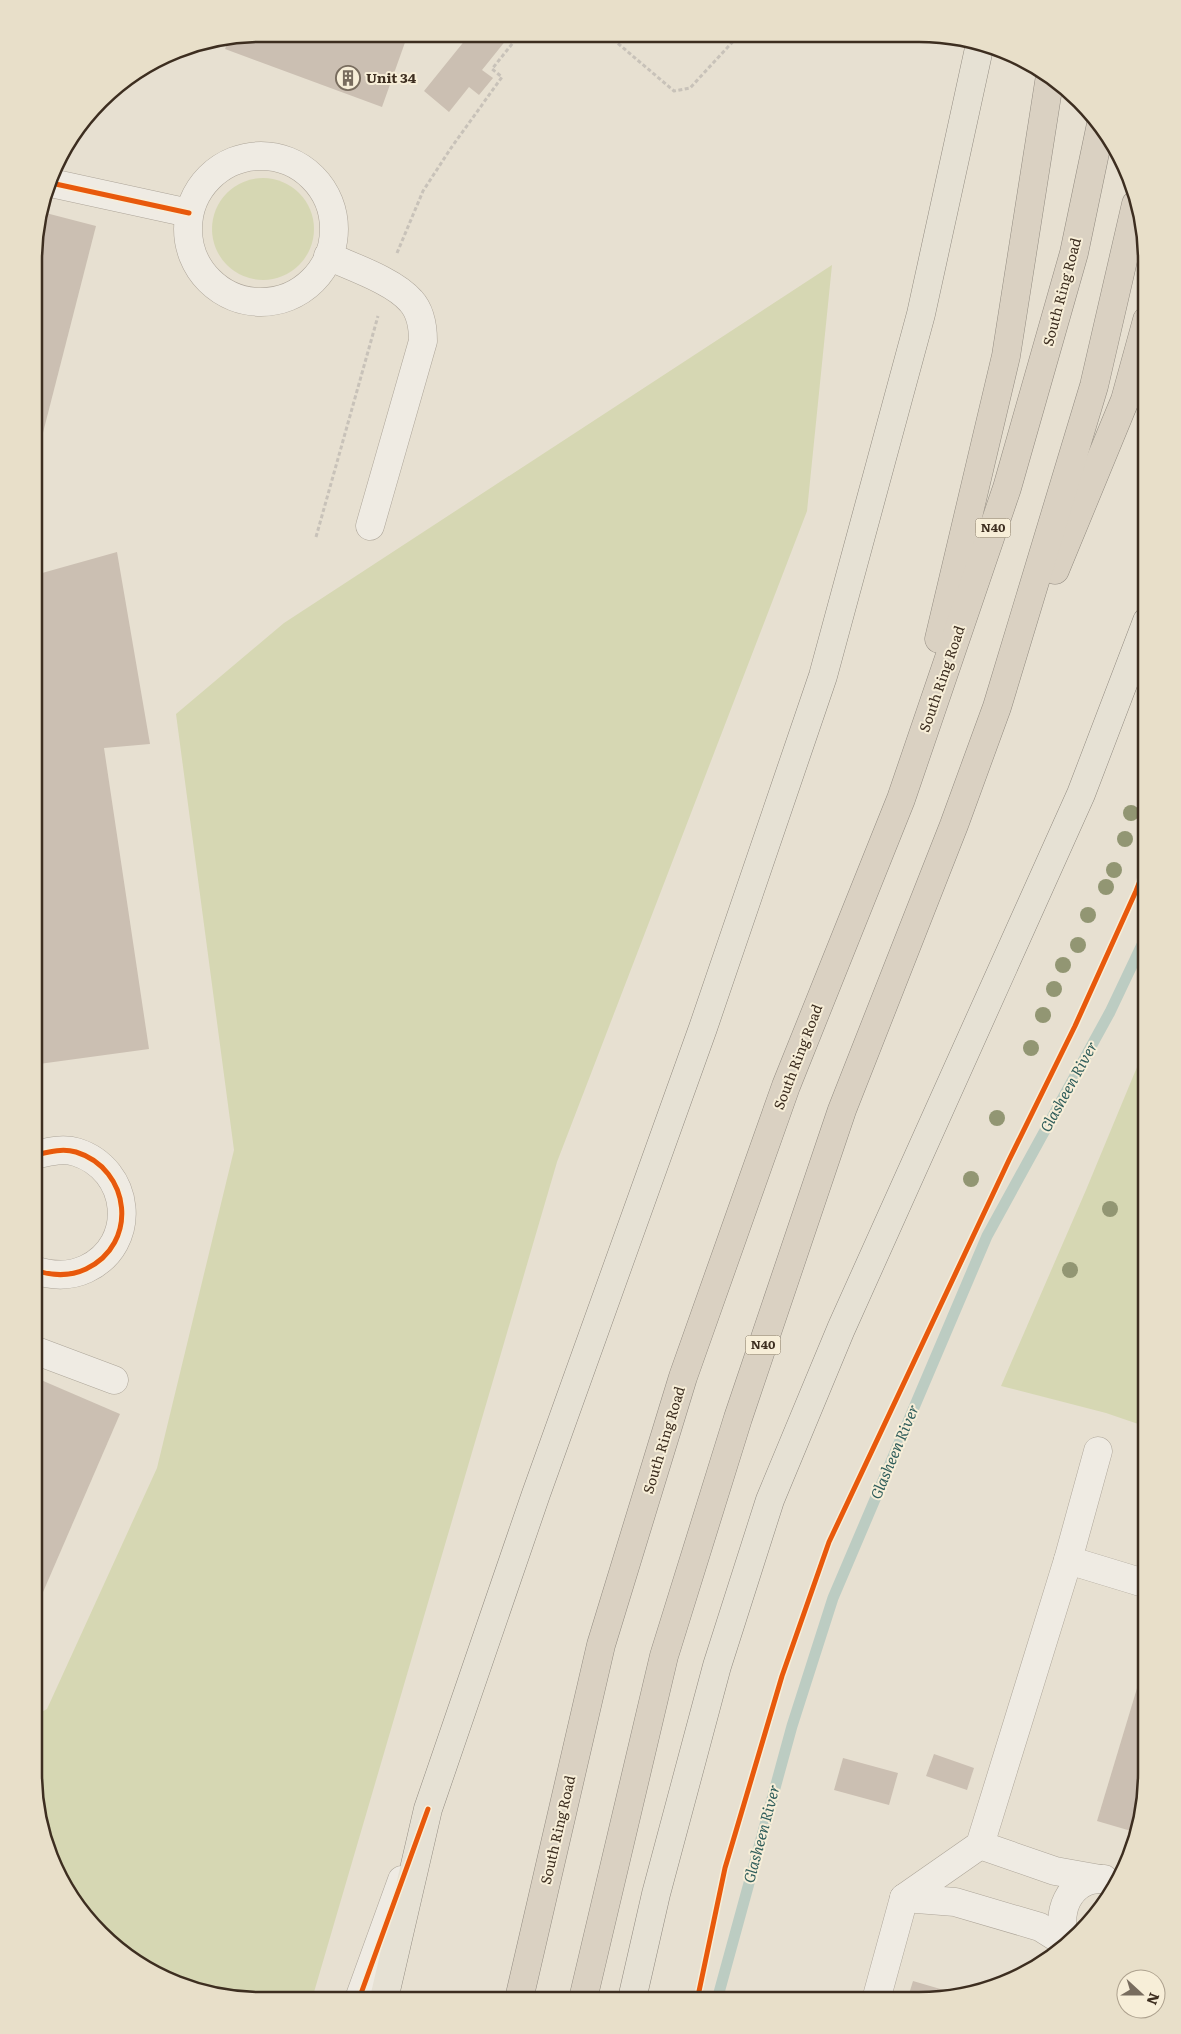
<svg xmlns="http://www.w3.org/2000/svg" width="1181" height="2034" font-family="Literata,serif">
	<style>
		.green { fill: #d6d7b3 }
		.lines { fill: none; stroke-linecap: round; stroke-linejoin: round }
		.stream { stroke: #bcccc2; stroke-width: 11 }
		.building { fill: #cbbfb2 }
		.minor-casing { stroke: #ada599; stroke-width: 29 }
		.major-casing { stroke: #928b80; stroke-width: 29 }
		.highway-casing { stroke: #928b80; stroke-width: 29 }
		.path { stroke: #c8c2b9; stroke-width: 3; stroke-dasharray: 4 2.5; stroke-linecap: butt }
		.minor { stroke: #efebe3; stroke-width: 28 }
		.major { stroke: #e6e1d4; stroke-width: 28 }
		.highway { stroke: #dad1c2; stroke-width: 28 }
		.cycleway-casing { stroke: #f7eed8; stroke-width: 8 }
		.cycleway { stroke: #e8590c; stroke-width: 5 }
		.tree { fill: #929673 }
		.labels { text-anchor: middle; stroke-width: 4; stroke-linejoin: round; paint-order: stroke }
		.shield { fill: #f7eed8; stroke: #756857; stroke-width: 1 }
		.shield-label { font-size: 12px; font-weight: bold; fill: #3d2e20 }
		.poi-label { font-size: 14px; font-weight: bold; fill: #3d2e20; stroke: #f7eed8; text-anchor: start }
		.street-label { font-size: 14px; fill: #3d2e20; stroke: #f7eed8 }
		.water-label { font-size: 15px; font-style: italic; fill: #2f5d5a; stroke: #f7eed8 }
		.rim { fill: none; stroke: #3d2e20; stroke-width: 2.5 }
	</style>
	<rect width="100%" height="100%" fill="#e7e0d1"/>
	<g class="green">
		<circle cx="263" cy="229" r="51"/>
		<path d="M832,265L807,511L557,1162L312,1999L232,1998L174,1983L123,1953L81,1911L51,1859L34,1772V1716L47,1709L157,1468L234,1150L176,714L284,623Z"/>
		<path d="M1147,1043V1427L1106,1413L1001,1386L1086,1190Z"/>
	</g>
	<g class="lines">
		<path class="stream" d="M717,2000L792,1726L833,1598L987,1236L1110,1012L1147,934"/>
	</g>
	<g class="building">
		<path d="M262,34H408L382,107L225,49L229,40Z"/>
		<path d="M470,34H511L482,70L493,78L479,95L469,87L449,112L424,91Z"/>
		<path d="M42,212L96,226L36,460V232Z"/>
		<path d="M117,552L150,744L104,748L149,1049L39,1064L35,1037V575Z"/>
		<path d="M34,1377L120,1414L34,1613Z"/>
		<path d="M1144,1665L1147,1666V1787L1138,1833L1097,1821Z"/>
		<path d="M934,1754L974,1768L967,1790L926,1776Z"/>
		<path d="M843,1758L898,1773L889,1805L834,1790Z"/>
		<path d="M913,1981L954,1993L920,2000H907Z"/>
	</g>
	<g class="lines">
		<defs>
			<g id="minor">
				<circle cx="261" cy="229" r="73"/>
				<path d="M51,183L189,213"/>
				<path d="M328,256C352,267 394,281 411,301C421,312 423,327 423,341L370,526"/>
				<path d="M34,1270C52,1276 69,1277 86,1269C139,1244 131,1169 76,1152C62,1148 48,1152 35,1155"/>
				<path d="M34,1350L114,1380"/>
				<path d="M1068,1560L1147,1584"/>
				<path d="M980,1845L1055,1871L1100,1879"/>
				<path d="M904,1898L955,1902L1040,1927L1067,1944"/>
				<path d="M1067,1944C1054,1915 1068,1877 1104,1879"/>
				<path d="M359,1999L402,1880"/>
				<path d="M876,2000L904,1898L980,1845L1068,1560L1098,1451"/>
			</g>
			<g id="major">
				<path d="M384,1999L428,1809L536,1494L703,1028L823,676L921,314L980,44"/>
				<path d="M632,1999L656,1894L717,1666L770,1500L841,1329L1081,794L1147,621"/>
			</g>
			<g id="highway">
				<path d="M1055,570L1125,400L1147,320"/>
				<path d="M939,639L1006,356L1050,76"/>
				<path d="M519,1999L601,1645L683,1377L786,1086L901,799L1007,488L1074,253L1101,124"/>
				<path d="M583,1999L664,1656L738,1418L842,1110L954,825L997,707L1094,386L1136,204"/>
			</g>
		</defs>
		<use href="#minor" class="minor-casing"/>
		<use href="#major" class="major-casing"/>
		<use href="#highway" class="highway-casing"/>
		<g class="path">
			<path d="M608,35L674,91L690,88L739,35"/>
			<path d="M397,253L423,191L451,148L502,77L492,69L520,34"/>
			<path d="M316,537L378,316"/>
		</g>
		<use href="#minor" class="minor"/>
		<use href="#major" class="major"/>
		<use href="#highway" class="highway"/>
		<defs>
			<g id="cycleway">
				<path d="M51,183L189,213"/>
				<path d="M34,1270C52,1276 69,1277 86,1269C139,1244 131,1169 76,1152C62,1148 48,1152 35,1155"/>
				<path d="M359,1999L428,1809"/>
				<path d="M727,2000L698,1996L725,1868L782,1676L829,1542L1009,1160L1075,1026L1136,891L1147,863"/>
			</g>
		</defs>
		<use href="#cycleway" class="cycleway-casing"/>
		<use href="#cycleway" class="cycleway"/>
	</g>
	<g class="tree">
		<circle cx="1131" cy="813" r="8"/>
		<circle cx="1125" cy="839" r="8"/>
		<circle cx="1114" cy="870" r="8"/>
		<circle cx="1106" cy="887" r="8"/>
		<circle cx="1088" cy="915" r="8"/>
		<circle cx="1078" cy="945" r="8"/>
		<circle cx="1063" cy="965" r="8"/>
		<circle cx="1054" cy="989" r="8"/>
		<circle cx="1043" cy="1015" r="8"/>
		<circle cx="1031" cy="1048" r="8"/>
		<circle cx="997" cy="1118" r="8"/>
		<circle cx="971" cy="1179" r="8"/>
		<circle cx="1110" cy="1209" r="8"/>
		<circle cx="1070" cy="1270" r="8"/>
	</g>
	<defs>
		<symbol id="building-ring" viewBox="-11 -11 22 22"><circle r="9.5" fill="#f7eed8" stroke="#786c5e" stroke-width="1.5"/><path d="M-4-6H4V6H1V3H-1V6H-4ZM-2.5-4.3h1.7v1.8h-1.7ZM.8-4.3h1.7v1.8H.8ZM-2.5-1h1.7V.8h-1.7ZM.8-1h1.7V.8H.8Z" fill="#786c5e"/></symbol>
	</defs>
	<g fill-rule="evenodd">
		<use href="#building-ring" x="334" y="64" width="28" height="28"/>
	</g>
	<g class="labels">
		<g class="shield">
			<rect x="975.5" y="518.5" width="35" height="19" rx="4"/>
			<rect x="745.5" y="1335.5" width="35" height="19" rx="4"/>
		</g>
		<g class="shield-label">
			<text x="993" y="532">N40</text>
			<text x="763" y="1349">N40</text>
		</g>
		<g class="poi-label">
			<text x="366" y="83">Unit 34</text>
		</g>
		<g class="street-label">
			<text transform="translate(1062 292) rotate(-75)" y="5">South Ring Road</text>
			<text transform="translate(942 679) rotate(-71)" y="5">South Ring Road</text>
			<text transform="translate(798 1057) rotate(-69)" y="5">South Ring Road</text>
			<text transform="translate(664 1440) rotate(-73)" y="5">South Ring Road</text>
			<text transform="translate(558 1830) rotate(-77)" y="5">South Ring Road</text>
		</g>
		<g class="water-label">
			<text transform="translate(1069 1087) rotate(-61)" y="5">Glasheen River</text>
			<text transform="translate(895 1452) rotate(-67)" y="5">Glasheen River</text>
			<text transform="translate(762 1834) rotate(-75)" y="5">Glasheen River</text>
		</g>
	</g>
	<path d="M0 0H1181V2034H0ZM261 42H919A219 219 0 0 1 1138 261V1773A219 219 0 0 1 919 1992H261A219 219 0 0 1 42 1773V261A219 219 0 0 1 261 42Z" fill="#e8dfc9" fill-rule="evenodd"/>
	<path class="rim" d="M261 42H919A219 219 0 0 1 1138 261V1773A219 219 0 0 1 919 1992H261A219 219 0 0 1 42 1773V261A219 219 0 0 1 261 42Z"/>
	<g transform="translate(1141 1994) rotate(111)"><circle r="24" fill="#f7eed8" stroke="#ada18e"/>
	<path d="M0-4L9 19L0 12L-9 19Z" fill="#786c5e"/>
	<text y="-8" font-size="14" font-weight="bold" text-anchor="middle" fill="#3d2e20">N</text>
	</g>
</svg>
